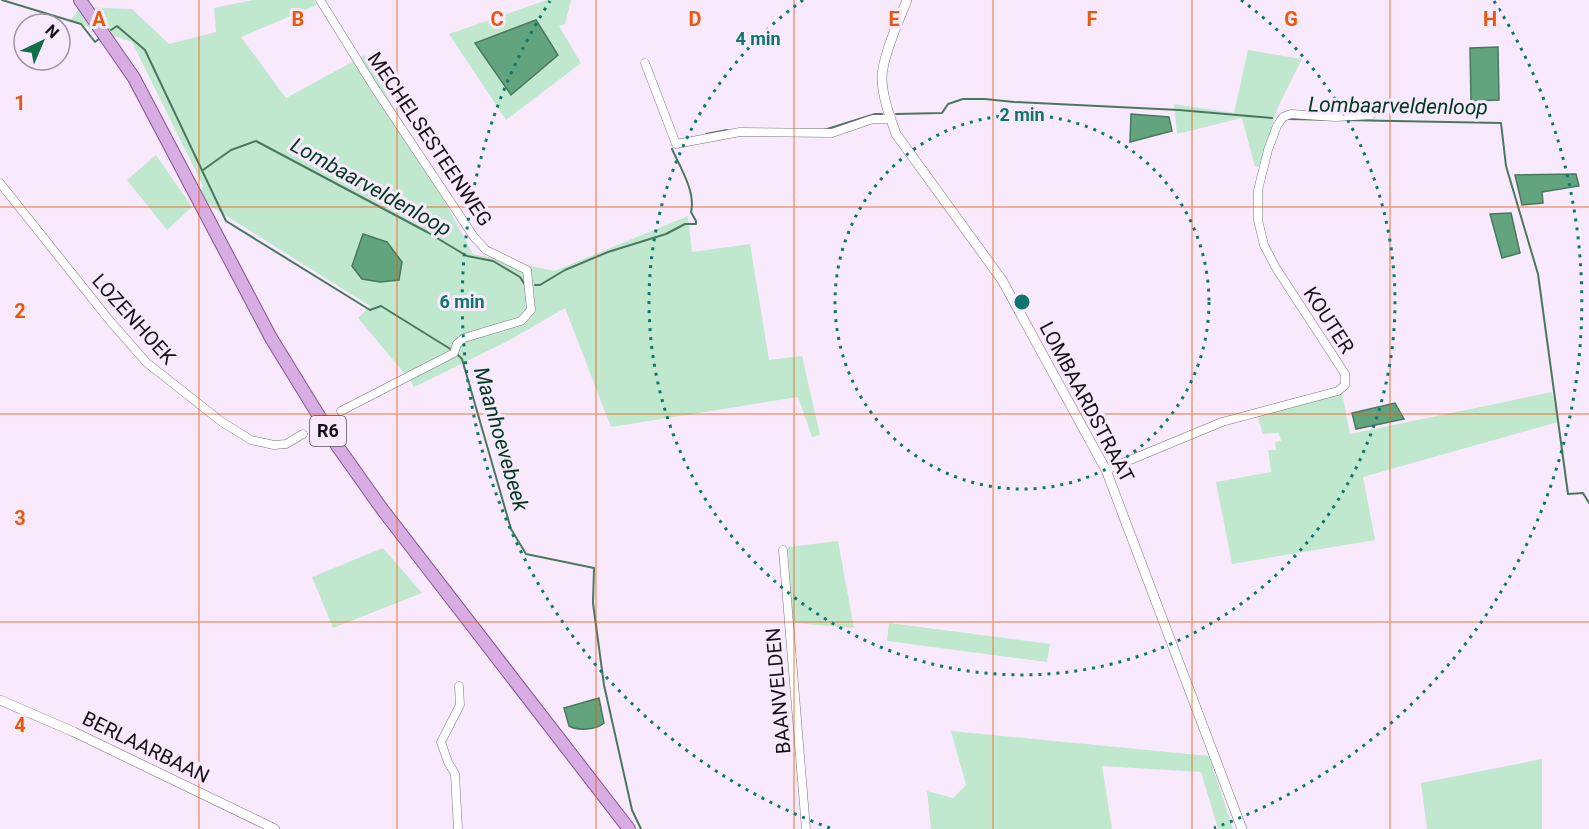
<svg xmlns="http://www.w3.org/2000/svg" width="1589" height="829" font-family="Roboto,sans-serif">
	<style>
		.green { fill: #c0e8cf }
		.water { fill: #61a47d; stroke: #4a785e; stroke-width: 1.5 }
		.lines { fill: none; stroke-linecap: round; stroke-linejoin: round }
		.stream { stroke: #4a785e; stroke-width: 2 }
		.minor-casing { stroke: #7e7282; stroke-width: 9 }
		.tertiary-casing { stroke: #7e7282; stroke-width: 10 }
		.primary-casing { stroke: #835391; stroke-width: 14 }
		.minor { stroke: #fff; stroke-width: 8 }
		.tertiary { stroke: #fff; stroke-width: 9 }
		.primary { stroke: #d8ade4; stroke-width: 12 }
		.grid { fill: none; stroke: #e8590c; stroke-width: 1.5; stroke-opacity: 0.55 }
		.ring { fill: none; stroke: #0f766e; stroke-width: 3; stroke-dasharray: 3 6 }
		.labels { text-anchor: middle; stroke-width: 6; stroke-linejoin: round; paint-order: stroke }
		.shield { fill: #f8eafc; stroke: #5a525c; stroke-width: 1.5 }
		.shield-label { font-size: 18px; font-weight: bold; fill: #161117 }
		.street-label { font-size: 20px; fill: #161117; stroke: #f8eafc }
		.water-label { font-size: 21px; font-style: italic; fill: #00391f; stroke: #f8eafc }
		.grid-label { font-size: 20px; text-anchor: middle; font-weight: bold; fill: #e8590c; stroke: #f8eafc; stroke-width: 6; stroke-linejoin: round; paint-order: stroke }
		.centre { fill: #0f766e; stroke: #f8eafc; stroke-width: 3 }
		.ring-label { font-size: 18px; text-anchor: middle; font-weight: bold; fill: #0f766e; stroke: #f8eafc; stroke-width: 6; stroke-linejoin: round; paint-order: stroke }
	</style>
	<rect width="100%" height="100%" fill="#f8eafc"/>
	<g class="green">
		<path d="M253,0H314L317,5L241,37L286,98L365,55L473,254L554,271L688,216L692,252L750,244L769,360L802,356L820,435L812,437L798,397L611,427L565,308L508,341L414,387L409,379L358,318L370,306L196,197L203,186L132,42L70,21L80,7L132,9L169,44L216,32L214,8Z"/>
		<path d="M547,0H571L565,24L559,26L581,63L506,120L449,34Z"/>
		<path d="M1248,50L1302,59L1278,107L1259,166L1255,167L1242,118L1177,134L1174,104L1234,113Z"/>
		<path d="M156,155L192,207L167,230L127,180Z"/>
		<path d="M1552,392L1558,422L1363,477L1375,540L1232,564L1216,482L1271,472L1268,450H1276L1275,442L1281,441L1279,433L1263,434L1257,415L1342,393L1350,434Z"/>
		<path d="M838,541L854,628L793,623L788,547Z"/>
		<path d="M383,548L422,593L333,628L312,577Z"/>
		<path d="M889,623L1050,644L1047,662L887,641Z"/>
		<path d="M951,731L1209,756L1233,829H1218L1201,772L1102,766L1112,829H931L927,791L953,798L966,785Z"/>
		<path d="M1542,759V829H1427L1421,783Z"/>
	</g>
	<g class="water">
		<path d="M536,20L558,55L511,95L475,43Z"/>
		<path d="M1498,47L1499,100L1471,101L1470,48Z"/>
		<path d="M1131,114L1169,117L1172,131L1130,142Z"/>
		<path d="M1576,174L1579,186L1542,192L1543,203L1522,205L1515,175Z"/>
		<path d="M1511,213L1520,253L1502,258L1490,214Z"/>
		<path d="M363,234L387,242L402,262L399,280L380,282L362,279L352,266Z"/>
		<path d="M1395,403L1404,419L1356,429L1352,413Z"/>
		<path d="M599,698L604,723C596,730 578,731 569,726L564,708Z"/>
	</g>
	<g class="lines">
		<g class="stream">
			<path d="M2,0L81,24L95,42L100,38"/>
			<path d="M111,30L117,26L145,50L226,221L370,310L381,306L452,350"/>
			<path d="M896,114L942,113L948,104L963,99H985L1014,102L1179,110L1272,118"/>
			<path d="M1288,119L1501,123L1506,166L1538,274L1568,494L1583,493L1589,503"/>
			<path d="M824,130L875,114H882"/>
			<path d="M706,134L727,130"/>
			<path d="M203,170L231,150L256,141L427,232L467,256L493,261L520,277L525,285"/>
			<path d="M535,285H540L565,270L608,252L666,234L685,224H696V221L691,212C696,192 680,167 672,149"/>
			<path d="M456,353L462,359L511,529L526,554L594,568L593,603L604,685L632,810L641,829"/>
		</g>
		<defs>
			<g id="minor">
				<path d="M320,0L374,87L474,237L486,250L527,270L531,310L521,321L464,338L457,344L454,353L341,411"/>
				<path d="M645,63L676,144L740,132L832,133L873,119H890"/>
				<path d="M0,183L110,321L147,363L222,422L251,440L274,445L286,444L303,434"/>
				<path d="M1106,470L1222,422L1338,391L1345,385V374L1276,268L1264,245L1258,220V190L1268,150L1277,126L1283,117L1291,114L1335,117L1371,115"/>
				<path d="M783,550L806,829"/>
				<path d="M458,829L455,774L448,762L441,742L460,705L459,686"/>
			</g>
			<g id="tertiary">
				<path d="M907,0C899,20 881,60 882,80C883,99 890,117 896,134L1002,280L1106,470L1242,829"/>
				<path d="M0,700L74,732L275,829"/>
			</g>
			<path id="primary" d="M80,0L134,78L271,338L338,447L382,509L629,829"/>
		</defs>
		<use href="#minor" class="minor-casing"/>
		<use href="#tertiary" class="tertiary-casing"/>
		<use href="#primary" class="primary-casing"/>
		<use href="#minor" class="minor"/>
		<use href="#tertiary" class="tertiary"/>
		<use href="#primary" class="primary"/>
	</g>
	<path class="grid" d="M199,0V829M397,0V829M596,0V829M794,0V829M993,0V829M1192,0V829M1390,0V829M0,207H1589M0,414H1589M0,622H1589"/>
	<g class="ring">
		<circle cx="1022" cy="302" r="187"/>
		<path d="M1241 0A373 373 0 1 1 803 0"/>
		<path d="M830 828A560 560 0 0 1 550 1M1494 1A560 560 0 0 1 1214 828"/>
	</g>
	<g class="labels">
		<rect class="shield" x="310" y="416" width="36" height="30" rx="4.5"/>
		<g class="shield-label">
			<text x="328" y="437">R6</text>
		</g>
		<g class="street-label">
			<text transform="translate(430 139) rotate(56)" y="7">MECHELSESTEENWEG</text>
			<text transform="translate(134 319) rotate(48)" y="7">LOZENHOEK</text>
			<text transform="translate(1329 320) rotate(57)" y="7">KOUTER</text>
			<text transform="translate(1087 402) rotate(62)" y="7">LOMBAARDSTRAAT</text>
			<text transform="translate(778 691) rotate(-95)" y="7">BAANVELDEN</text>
			<text transform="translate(146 747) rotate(26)" y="7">BERLAARBAAN</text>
		</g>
		<g class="water-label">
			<text transform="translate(1398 106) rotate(1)" y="7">Lombaarveldenloop</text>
			<text transform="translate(371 187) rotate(29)" y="7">Lombaarveldenloop</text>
			<text transform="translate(501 439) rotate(74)" y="7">Maanhoevebeek</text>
		</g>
	</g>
	<g class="grid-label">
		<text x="99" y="26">A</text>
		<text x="298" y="26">B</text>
		<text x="497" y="26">C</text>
		<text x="695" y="26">D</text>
		<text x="894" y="26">E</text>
		<text x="1092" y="26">F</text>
		<text x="1291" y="26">G</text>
		<text x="1490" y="26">H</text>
		<text x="20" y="110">1</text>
		<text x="20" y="318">2</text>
		<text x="20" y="525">3</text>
		<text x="20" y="732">4</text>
	</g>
	<circle cx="1022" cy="302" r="9" class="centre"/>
	<g class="ring-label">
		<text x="758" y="45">4 min</text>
		<text x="1022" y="121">2 min</text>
		<text x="462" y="308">6 min</text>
	</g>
	<g transform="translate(42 42) rotate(44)"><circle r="28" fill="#f8eafc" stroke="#9e93a0" stroke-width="1.5"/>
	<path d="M0-4.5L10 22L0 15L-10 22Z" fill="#106f45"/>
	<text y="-9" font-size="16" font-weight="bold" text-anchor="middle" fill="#161117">N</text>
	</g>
</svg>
